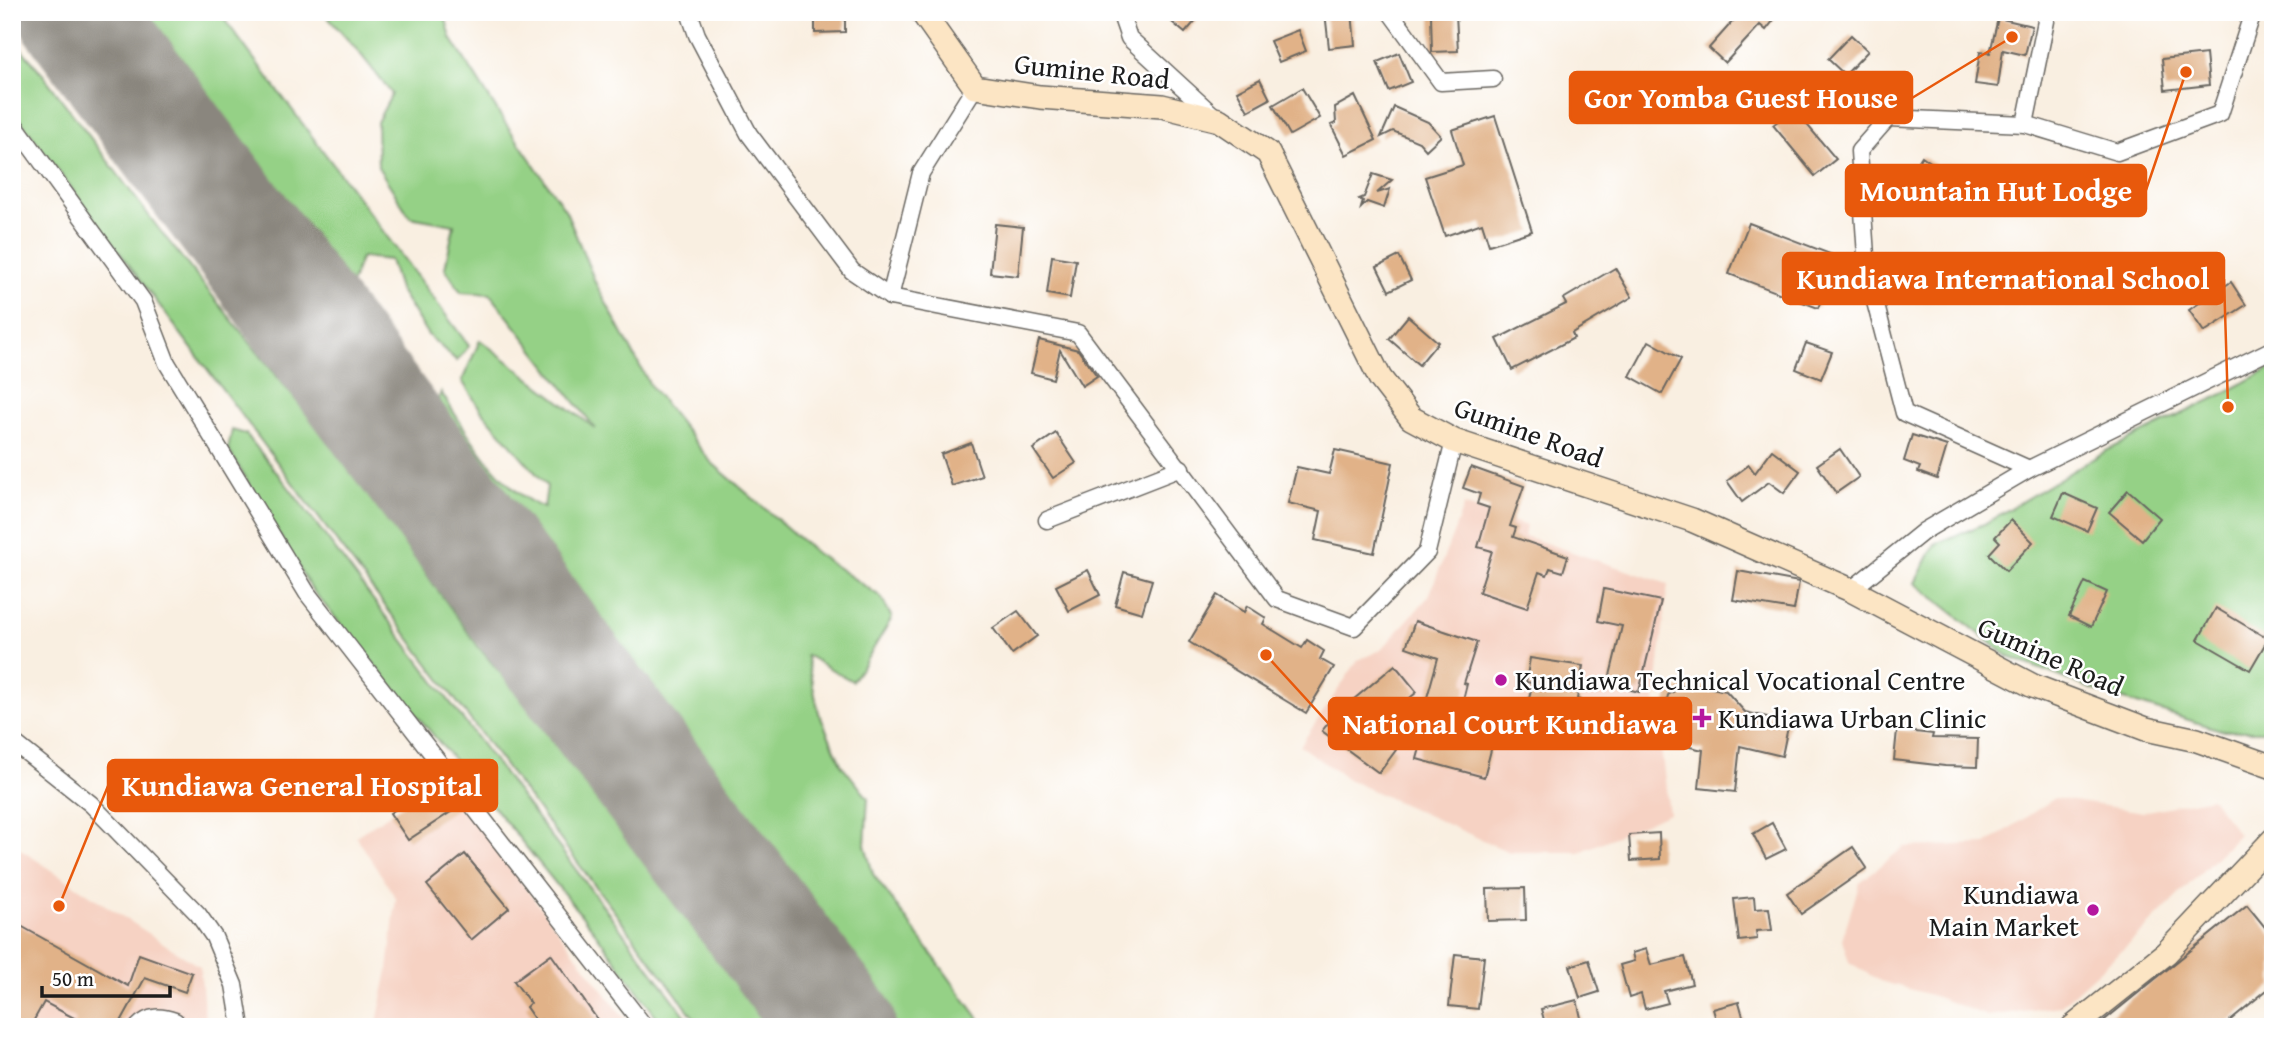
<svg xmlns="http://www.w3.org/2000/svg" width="2285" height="1039" font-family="'Gentium Book Plus',serif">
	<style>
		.built { fill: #f6d2c3 }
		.green { fill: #95d186; stroke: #587651; stroke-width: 2 }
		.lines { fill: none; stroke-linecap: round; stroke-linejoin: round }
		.runway { stroke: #8a867e; stroke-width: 116 }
		.building { fill: #e1b288 }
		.street-casing { stroke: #696661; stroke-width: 19 }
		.secondary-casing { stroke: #696661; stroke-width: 26 }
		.street { stroke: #fff; stroke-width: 16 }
		.secondary { stroke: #fce5c4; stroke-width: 23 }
		.poi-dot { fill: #b5179e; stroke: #fff; stroke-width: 2.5 }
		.labels { text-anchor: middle; stroke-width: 5; stroke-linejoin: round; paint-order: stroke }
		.street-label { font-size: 28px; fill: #1c1c1c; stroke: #fff }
		.poi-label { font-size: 28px; fill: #1c1c1c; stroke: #fff; text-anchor: start }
		.leader { fill: none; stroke: #e8590c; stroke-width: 2.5 }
		.callout-dot { fill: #e8590c; stroke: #fff; stroke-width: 2.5 }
		.callout { fill: #e8590c; stroke: #e8590c; stroke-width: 2.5 }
		.callout-label { font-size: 30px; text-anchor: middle; font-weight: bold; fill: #fff }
	</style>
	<rect width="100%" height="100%" fill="#fff"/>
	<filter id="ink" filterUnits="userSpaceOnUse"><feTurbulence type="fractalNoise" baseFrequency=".0143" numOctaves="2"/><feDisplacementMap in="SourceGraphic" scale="14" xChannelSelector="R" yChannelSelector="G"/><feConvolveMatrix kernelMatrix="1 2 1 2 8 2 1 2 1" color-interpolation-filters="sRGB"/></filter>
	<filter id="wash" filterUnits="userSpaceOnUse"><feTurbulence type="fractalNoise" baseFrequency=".00686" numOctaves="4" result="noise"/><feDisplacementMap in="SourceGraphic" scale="28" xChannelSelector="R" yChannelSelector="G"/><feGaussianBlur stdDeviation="1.57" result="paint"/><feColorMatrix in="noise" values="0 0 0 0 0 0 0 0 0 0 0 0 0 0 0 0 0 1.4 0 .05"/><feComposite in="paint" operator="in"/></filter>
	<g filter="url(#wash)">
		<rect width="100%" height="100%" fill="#f9efe1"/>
		<g class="built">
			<path d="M1464,505L1526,526L1524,536L1668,584L1655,699L1669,813L1580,852H1509L1349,780L1300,746L1358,660L1381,650L1429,596Z"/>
			<path d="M443,779L631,1027H376L388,971L396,898L356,836Z"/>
			<path d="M2055,798L2143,812L2211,798L2239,834L2141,933L2060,1006L1987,1016L1934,996L1880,981L1849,962L1842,939L1860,882L1904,847L1986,844Z"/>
			<path d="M12,844L200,967L206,1027H12Z"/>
		</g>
		<g class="green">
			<path d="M129,12H219L469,346L457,361L428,335L399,289L390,260L361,257L346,298Z"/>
			<path d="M315,12H444L451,38L502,118L566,211L596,284L650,385L711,462L816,553L881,597L892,618L864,664L852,681L806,655L819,713L841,764L868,798L865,845L873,874L985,1027H888L431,420L441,392C464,429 503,493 544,508L547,486L481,410L462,381L480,340L596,429L490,294L461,292L445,268L454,225L410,217L378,167L377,122L392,94L358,51L324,13Z"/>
			<path d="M12,38L41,72L159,229L351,469L480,649L556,739L774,1027H701L12,109Z"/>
			<path d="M2273,367V731H2224L2108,695L2009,657L1915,583L1935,544L1984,524L2106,451L2223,394Z"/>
			<path d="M232,430L246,434L287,485L694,1027H664L595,932L510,827L312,590L228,449Z"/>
		</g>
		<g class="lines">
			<path class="runway" d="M76,12L838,1027"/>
		</g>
		<g id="blocks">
			<g class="building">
				<path d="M815,12H845V32L815,33Z"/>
				<path d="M1160,12H1203L1185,33Z"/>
				<path d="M1325,12H1352L1355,45L1329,48Z"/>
				<path d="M1741,12H1780L1766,30L1760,25L1725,63L1709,48Z"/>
				<path d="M1456,14L1458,51L1432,52L1431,15Z"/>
				<path d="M1998,18L2032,26L2025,55L2003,50L1998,87L1975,84L1980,52L1990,53Z"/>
				<path d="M1298,30L1306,51L1279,62L1270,41Z"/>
				<path d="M1851,35L1868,51L1845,75L1828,59Z"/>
				<path d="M1399,53L1411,82L1389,91L1377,62Z"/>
				<path d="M2206,54L2209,85L2165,90L2162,59Z"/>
				<path d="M1260,79L1270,99L1248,111L1237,91Z"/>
				<path d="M1302,88L1320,118L1290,135L1273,105Z"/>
				<path d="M1355,96L1376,140L1346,155L1331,125L1336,123L1335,107Z"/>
				<path d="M1394,107L1428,122L1441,136L1426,150L1419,142L1393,131L1381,137Z"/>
				<path d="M1793,108L1836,159L1815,176L1773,125Z"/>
				<path d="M1495,116L1532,231L1489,245L1482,223L1445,236L1425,177L1463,165L1452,130Z"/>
				<path d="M1922,156L1953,178L1938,199L1907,178Z"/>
				<path d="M1373,174L1392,180L1377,193L1390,189L1384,208L1367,202L1361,208L1363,201L1359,199L1364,197Z"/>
				<path d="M1749,223L1838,257L1818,308L1729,274Z"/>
				<path d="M995,224L1023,227L1018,276L990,273Z"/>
				<path d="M1052,256L1076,260L1070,298L1047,294Z"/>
				<path d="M1399,256L1411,280L1389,291L1377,267Z"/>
				<path d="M1615,268L1632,297L1572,333L1574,338L1512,370L1497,339L1566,304L1563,299Z"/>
				<path d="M2231,282L2246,305L2204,332L2189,310Z"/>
				<path d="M1408,316L1438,342L1419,365L1389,339Z"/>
				<path d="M1039,340L1078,350L1097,376L1082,386L1060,350L1053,379L1031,373Z"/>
				<path d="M1649,341L1681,359L1662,394L1630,376Z"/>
				<path d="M1806,343L1832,352L1821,379L1796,369Z"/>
				<path d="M1056,433L1076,463L1053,478L1033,449Z"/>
				<path d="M1912,435L1947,446L1937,479L1918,472L1920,467L1904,461Z"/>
				<path d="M971,443L982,476L952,486L941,454Z"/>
				<path d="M1840,449L1859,477L1836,493L1817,465Z"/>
				<path d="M1335,450L1393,463L1374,553L1315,540L1321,511L1288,503L1297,467L1329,474Z"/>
				<path d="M1772,450L1800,471L1784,493L1769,482L1742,502L1727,481L1749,465L1755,473Z"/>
				<path d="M1471,467L1524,486L1510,526L1516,528L1513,537L1568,556L1563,572L1550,568L1547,575L1539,572L1527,608L1479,592L1492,551L1478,547L1489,508L1477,504L1480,494L1463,488Z"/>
				<path d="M2128,490L2160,518L2142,540L2109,512Z"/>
				<path d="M2063,493L2097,508L2087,531L2053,516Z"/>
				<path d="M2011,520L2033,542L2006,571L1989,554L2000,542L1995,537Z"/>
				<path d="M1088,570L1100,595L1069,611L1056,586Z"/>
				<path d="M1738,571L1799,582L1794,610L1733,600Z"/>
				<path d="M1124,572L1152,580L1142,613L1115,605Z"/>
				<path d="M2085,582L2107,592L2091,627L2069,616Z"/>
				<path d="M1604,589L1661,601L1639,692L1608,684L1622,626L1598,621Z"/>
				<path d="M1217,595L1244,612L1247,606L1266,618L1263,624L1302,648L1307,640L1324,651L1320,659L1334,667L1306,713L1189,642Z"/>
				<path d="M2216,608L2268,639L2250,670L2198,640Z"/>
				<path d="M1018,611L1037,636L1012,654L993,628Z"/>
				<path d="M1415,621L1477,642L1464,683L1467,684L1454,736L1492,746L1484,777L1417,759L1433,701L1423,712L1438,658L1406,647Z"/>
				<path d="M1530,658L1583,666L1577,699L1580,700L1579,709L1654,722L1650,743L1525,722L1532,683L1526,682Z"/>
				<path d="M1395,665L1417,692L1370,731L1396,750L1379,773L1322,731L1340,708L1342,709Z"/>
				<path d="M1687,683L1726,691L1745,712L1789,722L1782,756L1740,746L1735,792L1699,788L1703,750L1673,743L1661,726L1668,695Z"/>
				<path d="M1897,730L1933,734L1932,738L1978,739L1977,767L1945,766L1894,760Z"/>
				<path d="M440,781L457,808L408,840L390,813Z"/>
				<path d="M1772,823L1786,849L1766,859L1753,834Z"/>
				<path d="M1659,833L1660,859L1631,861L1629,835Z"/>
				<path d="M1853,847L1867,868L1801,914L1787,893Z"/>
				<path d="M465,854L509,908L471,940L427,885Z"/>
				<path d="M1525,888L1526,920L1488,921L1487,889Z"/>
				<path d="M1754,897L1755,909L1769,908L1772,930L1756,931L1757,939L1739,941L1734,899Z"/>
				<path d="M2247,905L2273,937V985L2222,1027H2096Z"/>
				<path d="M12,921L128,986L139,954L192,973L185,992L145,978L118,1027H72L76,1019L44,1002L30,1027H12Z"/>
				<path d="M1646,949L1651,965L1685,957L1692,984L1664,991L1668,1003L1645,1009L1641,994L1629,998L1620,965L1634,961L1632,953Z"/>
				<path d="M551,954L597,1019L586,1027H546L541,1020L537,1023L526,1007L530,1003L514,981Z"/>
				<path d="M1455,954L1484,957L1478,1009L1449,1006Z"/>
				<path d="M1589,960L1599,992L1580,998L1570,966Z"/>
				<path d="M1577,1000L1583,1027H1546L1541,1009Z"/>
				<path d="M1739,1002L1746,1027H1718L1713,1009Z"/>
			</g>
		</g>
	</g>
	<g filter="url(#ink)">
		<use href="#blocks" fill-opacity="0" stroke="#696661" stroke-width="2"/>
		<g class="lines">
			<defs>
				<g id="street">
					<path d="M689,12L697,35L749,134L852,271L890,297"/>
					<path d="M1120,12L1129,38L1214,116"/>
					<path d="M1390,12L1441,82L1493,79"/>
					<path d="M975,87L921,173L890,297L1078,333L1277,599L1354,627L1427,552L1454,441"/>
					<path d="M12,121L143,301L167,363L307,593L645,1027"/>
					<path d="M2025,124L2046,21L2045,12"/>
					<path d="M2029,469L1904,413L1867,271L1859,151L1888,118L2025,124L2117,152L2220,114L2253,12"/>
					<path d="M1047,520L1181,468"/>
					<path d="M1851,590L1924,531L2029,469L2273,349"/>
					<path d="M12,741L91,804L198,914L214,937L234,985L241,1027"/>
					<path d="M138,1027C149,1015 161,1016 175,1021V1027"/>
				</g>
				<g id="secondary">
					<path d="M922,12L975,87L1040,97L1162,106L1219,120L1268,153L1380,378L1411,418L1454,441L1692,520L1851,590L2033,686L2146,729L2197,740L2273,767"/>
					<path d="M2073,1027L2166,953L2273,840"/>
				</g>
			</defs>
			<use href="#street" class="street-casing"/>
			<use href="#secondary" class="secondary-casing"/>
			<use href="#street" class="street"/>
			<use href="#secondary" class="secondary"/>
		</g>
	</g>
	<g class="poi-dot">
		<circle cx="1501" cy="680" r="7"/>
		<path d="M1698.5 707.5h7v7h7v7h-7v7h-7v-7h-7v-7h7z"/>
		<circle cx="2093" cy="910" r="7"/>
	</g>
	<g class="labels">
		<g class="street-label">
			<text transform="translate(1092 71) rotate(6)" y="10">Gumine Road</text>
			<text transform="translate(1529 432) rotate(20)" y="10">Gumine Road</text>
			<text transform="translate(2051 656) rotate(24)" y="10">Gumine Road</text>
		</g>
		<g class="poi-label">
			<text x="1515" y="690">Kundiawa Technical Vocational Centre</text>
			<text x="1718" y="728">Kundiawa Urban Clinic</text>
			<text x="2079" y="904" text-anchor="end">Kundiawa<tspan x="2079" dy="32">Main Market</tspan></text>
		</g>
	</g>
	<path class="leader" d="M2012 37L1912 98M2186 72L2146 190M2228 407L2224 279M1266 655L1329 724M59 906L108 786"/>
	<g class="callout-dot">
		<circle cx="2012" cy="37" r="7"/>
		<circle cx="2186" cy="72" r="7"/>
		<circle cx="2228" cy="407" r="7"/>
		<circle cx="1266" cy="655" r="7"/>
		<circle cx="59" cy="906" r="7"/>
	</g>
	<g class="callout">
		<rect x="1570" y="72" width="342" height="51" rx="7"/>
		<rect x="1846" y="165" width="300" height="51" rx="7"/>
		<rect x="1783" y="253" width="441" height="51" rx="7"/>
		<rect x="1329" y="698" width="362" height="51" rx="7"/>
		<rect x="108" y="760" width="389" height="51" rx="7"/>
	</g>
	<g class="callout-label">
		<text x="1741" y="108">Gor Yomba Guest House</text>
		<text x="1996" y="201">Mountain Hut Lodge</text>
		<text x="2003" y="289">Kundiawa International School</text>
		<text x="1510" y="734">National Court Kundiawa</text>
		<text x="302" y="796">Kundiawa General Hospital</text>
	</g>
	<rect width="2285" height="1039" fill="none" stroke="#fff" stroke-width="42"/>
	<path d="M42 986v10h128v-10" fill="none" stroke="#1c1c1c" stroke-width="3.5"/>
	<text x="52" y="986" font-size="21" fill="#1c1c1c" stroke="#ffffff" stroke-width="5" paint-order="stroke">50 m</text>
</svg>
